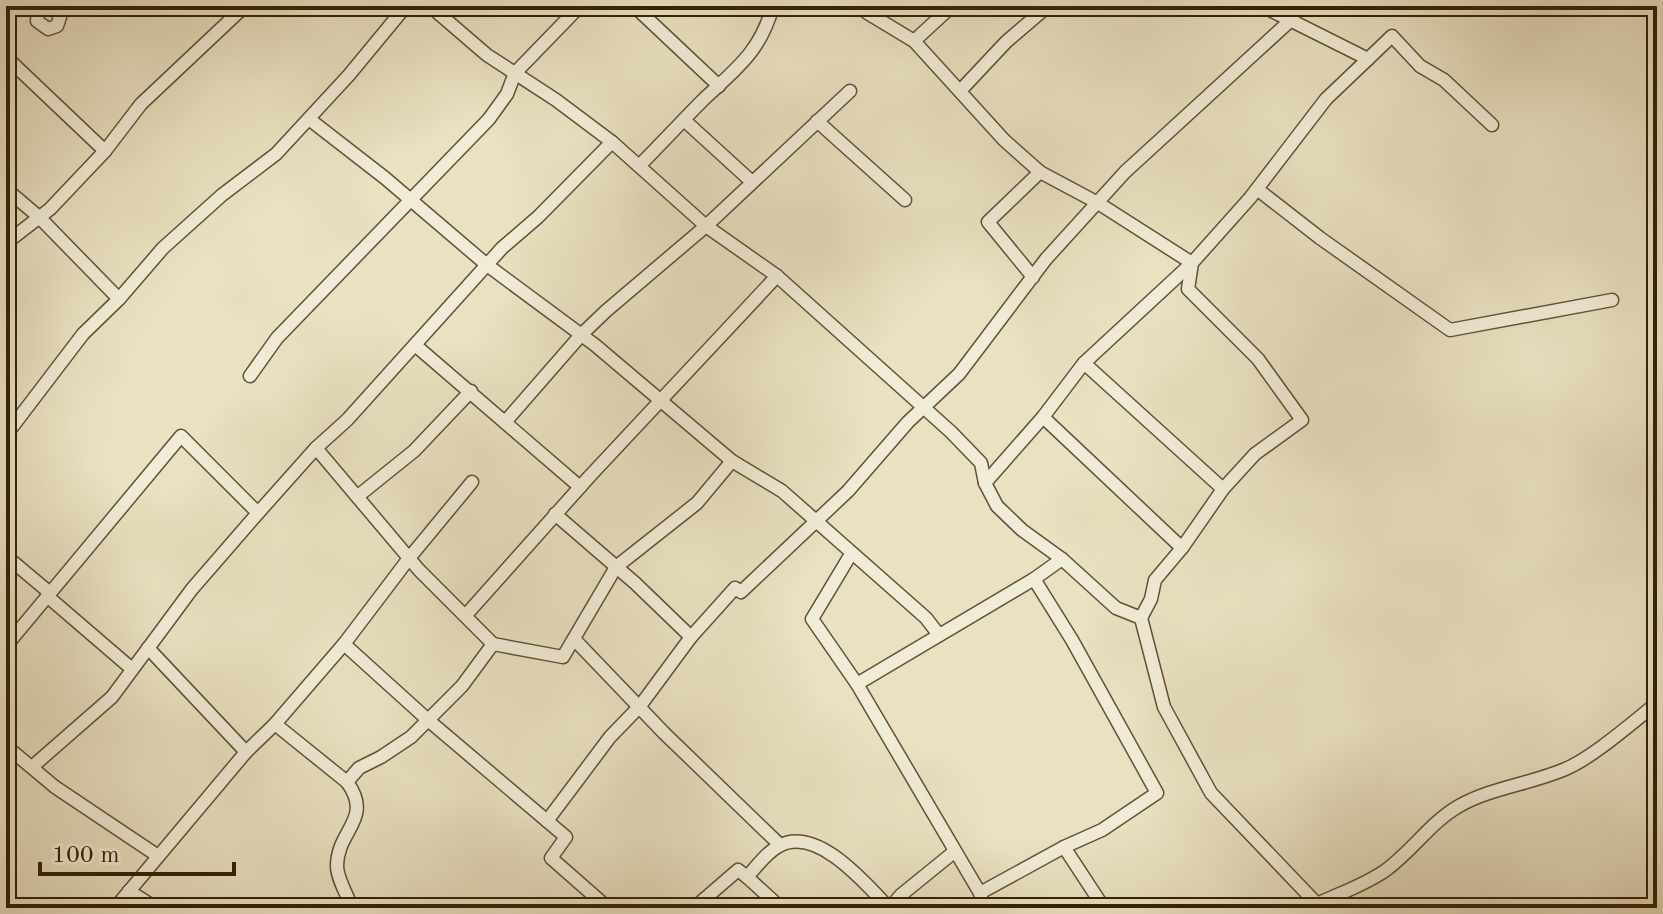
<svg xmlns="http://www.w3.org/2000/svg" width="1663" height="914" font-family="'Old Standard TT',serif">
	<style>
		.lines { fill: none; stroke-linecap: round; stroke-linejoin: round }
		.street-casing { stroke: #605135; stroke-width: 15 }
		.street { stroke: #f1ecd7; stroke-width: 12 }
	</style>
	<rect width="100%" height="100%" fill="#e9e1c2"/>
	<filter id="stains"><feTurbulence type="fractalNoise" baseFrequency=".0025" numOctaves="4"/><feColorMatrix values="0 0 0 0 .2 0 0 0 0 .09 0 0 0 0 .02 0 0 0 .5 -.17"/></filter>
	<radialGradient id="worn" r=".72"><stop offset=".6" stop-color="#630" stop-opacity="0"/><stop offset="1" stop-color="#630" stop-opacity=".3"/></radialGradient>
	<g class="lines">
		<defs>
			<g id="street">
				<path d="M44,6L38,12L37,21L48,29L57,26L60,17L53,6"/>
				<path d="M430,6L487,55L556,100L612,142L706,226L777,276L951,432L981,463L985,483L997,506L1022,530L1062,559L1116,608L1141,618L1164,707L1211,793L1317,904"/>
				<path d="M634,6L719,86"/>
				<path d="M860,6L866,12L914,41L1004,140L1040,172L1098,203L1192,263L1188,289L1258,359L1302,420L1255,454L1223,489L1182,548L1155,580L1151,599L1141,618"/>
				<path d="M1262,6L1368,59L1392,36L1420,66L1444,80L1492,125"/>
				<path d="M914,41L952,6"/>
				<path d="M6,57L105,151"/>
				<path d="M960,91L1006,42L1048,6"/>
				<path d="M309,119L385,178L487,265L595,345L732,461L782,491L926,618L939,635"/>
				<path d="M684,120L752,182"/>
				<path d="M817,121L905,200"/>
				<path d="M639,166C661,144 682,121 704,99C737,68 760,52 773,6"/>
				<path d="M6,189L39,217L119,299"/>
				<path d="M1257,189L1320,238L1450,330L1612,300"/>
				<path d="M6,243L50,209L105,151L141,104L245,6"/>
				<path d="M1033,277L988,222L1040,172"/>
				<path d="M415,345L580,487"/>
				<path d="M1084,363L1223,489"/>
				<path d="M250,376L277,338L489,119L507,94L515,73L580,6"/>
				<path d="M1043,417L1182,548"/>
				<path d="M506,421L581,335L606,311L706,226L850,91"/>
				<path d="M6,435L83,334L119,299L163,248L222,195L276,154L349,75L406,6"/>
				<path d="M316,448L419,570L493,644L563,657L616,567L697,503L732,461"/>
				<path d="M985,483L1043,417L1084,363L1192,263L1250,198L1326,99L1368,59"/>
				<path d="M358,496L414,451L471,391"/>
				<path d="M555,514L635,583L691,637"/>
				<path d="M851,554L812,619L857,684L980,893L984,908"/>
				<path d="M6,556L50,593"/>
				<path d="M47,596L132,669"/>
				<path d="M466,615L589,477L777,276"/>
				<path d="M574,639L664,733L780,845"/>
				<path d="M344,644L428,720L566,837L551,858L608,908"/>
				<path d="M6,646L181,436L258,513"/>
				<path d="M148,648L246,752"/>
				<path d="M857,684L1034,579L1062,559"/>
				<path d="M275,724L347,782L359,768L381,757L411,737L462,686L493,644"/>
				<path d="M6,746L55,787L158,856"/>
				<path d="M32,767L112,697L192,589L258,513L316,448L347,420L502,248L538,217L612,142"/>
				<path d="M347,782C374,819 337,830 337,866C337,879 348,896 352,908"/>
				<path d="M547,821L610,737L640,706L691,637L735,588L741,592L848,491L908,422L959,374L1046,259L1125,172L1291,20L1298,6"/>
				<path d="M1064,847L1104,908"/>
				<path d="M747,877L781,908"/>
				<path d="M129,891L156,908"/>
				<path d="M980,893L1064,847L1102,830L1157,793L1072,640L1034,579"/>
				<path d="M115,908L246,752L275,724L344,644L410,557L472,482"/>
				<path d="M694,908L738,870L747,877C756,867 767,852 779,846C817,825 866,884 889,908"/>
				<path d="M890,908L901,895L954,852"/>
				<path d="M1309,908C1334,895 1364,886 1386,870C1413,850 1431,822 1459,806C1491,788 1529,784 1563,770C1591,759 1632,723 1657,703"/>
			</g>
		</defs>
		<use href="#street" class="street-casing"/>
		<use href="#street" class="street"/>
	</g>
	<rect width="1663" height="914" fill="none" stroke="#e9e1c2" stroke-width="32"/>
	<rect x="8" y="8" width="1647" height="898" fill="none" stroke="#332106" stroke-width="4"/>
	<rect x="16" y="16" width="1631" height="882" fill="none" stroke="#332106" stroke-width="2"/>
	<path d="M40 862v12h194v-12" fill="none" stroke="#332106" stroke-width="4"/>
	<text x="52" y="862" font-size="24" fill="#332106" stroke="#f1ecd7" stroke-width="6" paint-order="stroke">100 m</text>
	<rect width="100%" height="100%" filter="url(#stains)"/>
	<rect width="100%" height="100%" fill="url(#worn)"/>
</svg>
